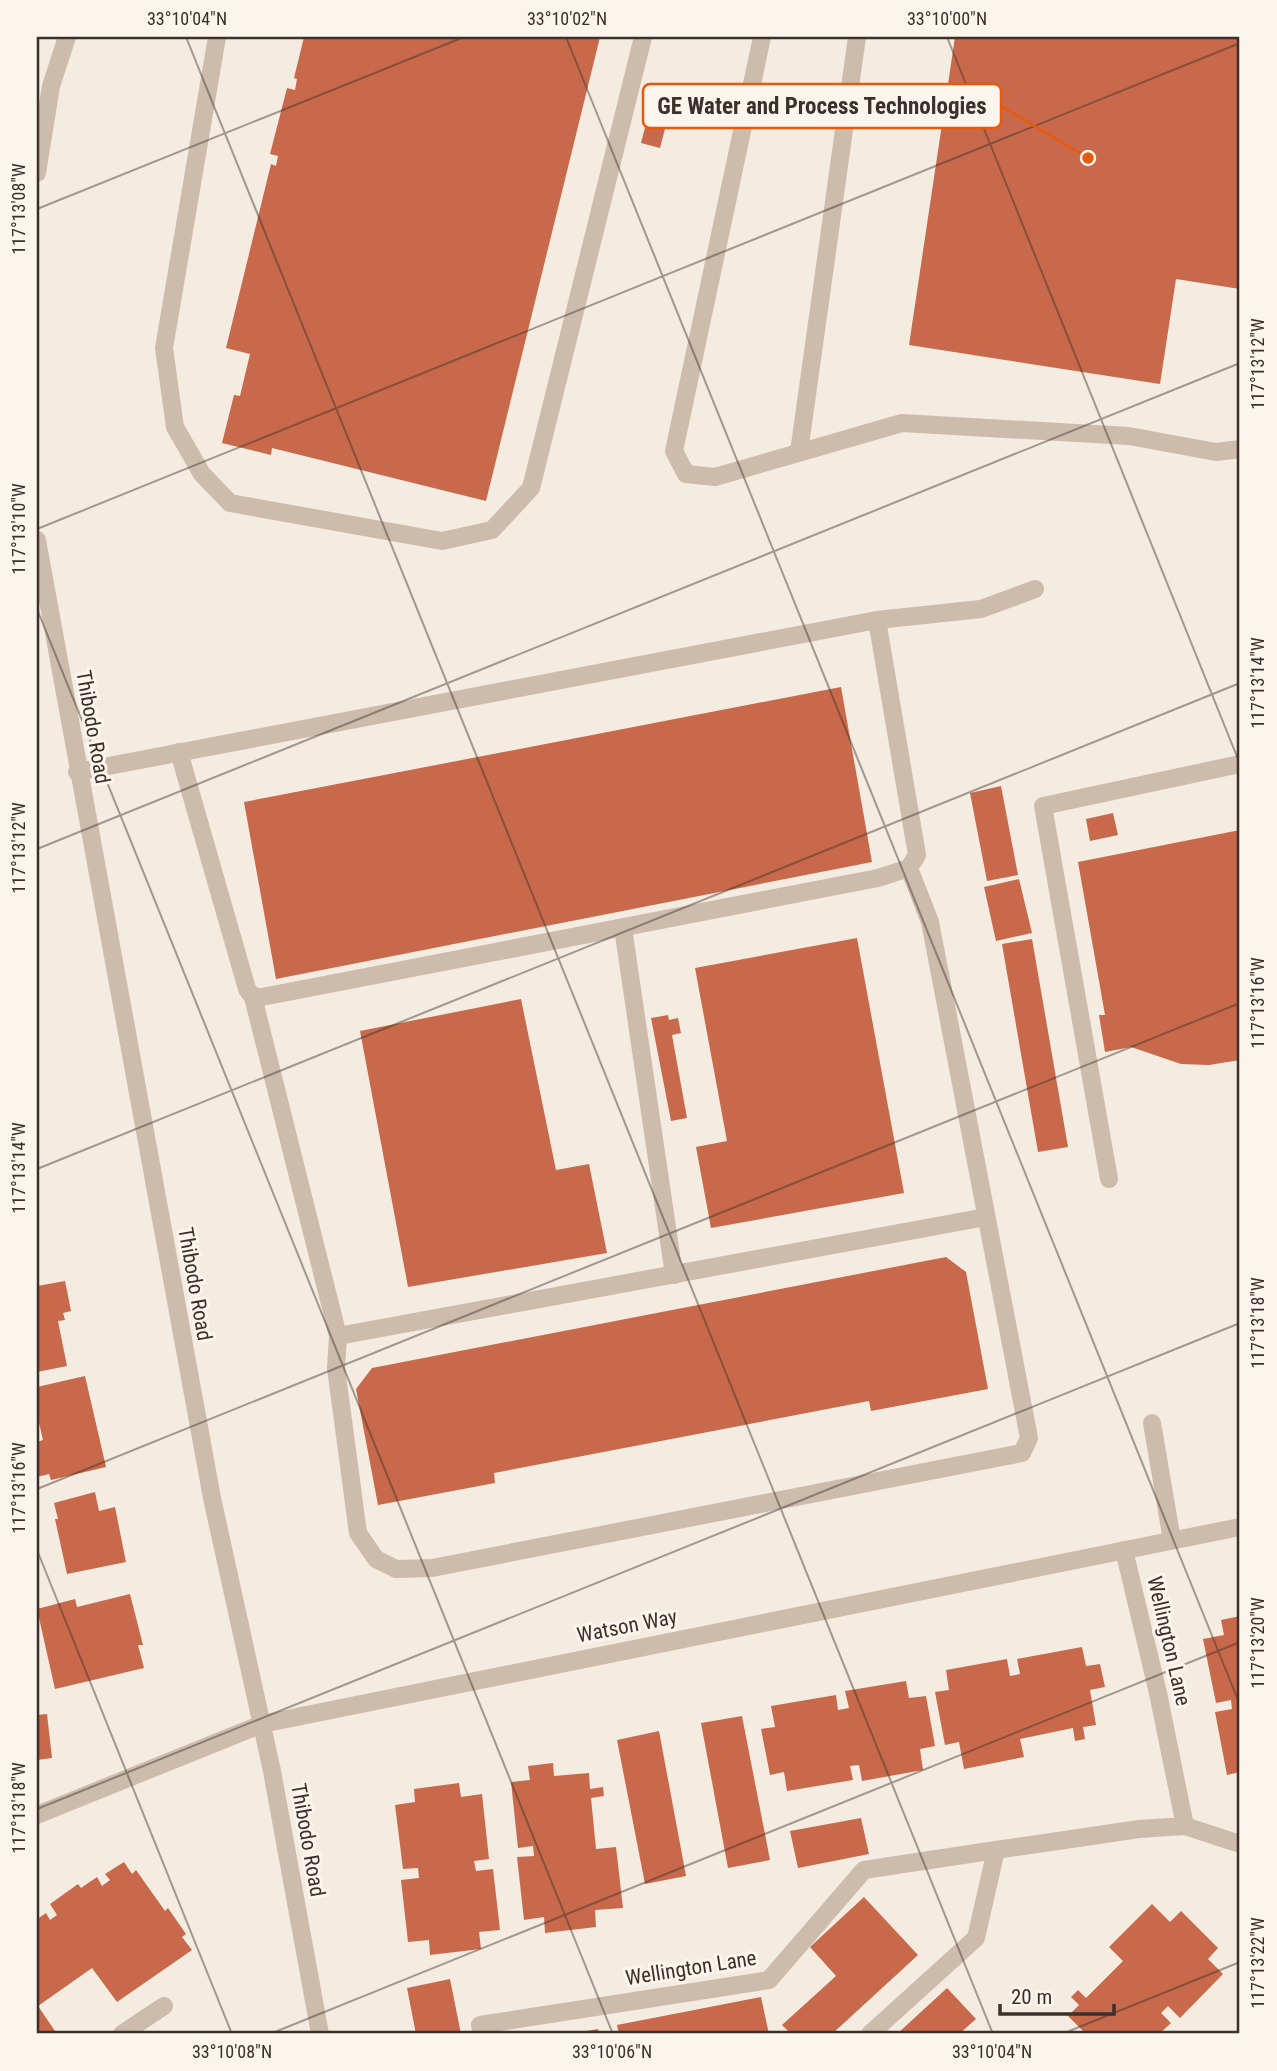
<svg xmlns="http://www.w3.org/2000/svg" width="1277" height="2071" font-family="'Roboto Condensed',sans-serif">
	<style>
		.building { fill: #c8694b }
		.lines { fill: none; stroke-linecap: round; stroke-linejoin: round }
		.minor { stroke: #cdbbac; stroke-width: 18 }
		.ticks { fill: none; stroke: #3b302b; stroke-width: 2; stroke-opacity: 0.45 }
		.labels { text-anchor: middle; stroke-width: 6; stroke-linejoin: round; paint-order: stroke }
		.street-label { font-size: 21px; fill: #3b302b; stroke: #fbf5ee }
		.leader { fill: none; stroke: #e8590c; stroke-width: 2.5 }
		.callout-dot { fill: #e8590c; stroke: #fbf5ee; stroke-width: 2.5 }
		.callout { fill: #fbf5ee; stroke: #e8590c; stroke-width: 2.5 }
		.callout-label { font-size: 23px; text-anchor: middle; font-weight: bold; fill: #3b302b }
		.neatline { fill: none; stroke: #3b302b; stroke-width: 2.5 }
		.ticks-label { font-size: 18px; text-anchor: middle; fill: #3b302b }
	</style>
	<rect width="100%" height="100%" fill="#f4ebe1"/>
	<g class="building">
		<path d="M304,37H600L486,501L272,448L271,455L222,443L234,395L240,396L250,354L226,348L271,164L276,166L278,156L270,154L287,88L295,90L297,79L294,78Z"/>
		<path d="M955,37H1240V289L1176,279L1160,384L909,345Z"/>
		<path d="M648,116L667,121L660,148L641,143Z"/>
		<path d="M841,687L872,862L276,979L244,802Z"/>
		<path d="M1001,786L1018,875L987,881L970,793Z"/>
		<path d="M1113,813L1118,835L1090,841L1086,819Z"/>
		<path d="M1240,830V1060L1209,1065L1181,1064L1131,1047L1105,1052L1099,1015H1105L1078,862Z"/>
		<path d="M1019,879L1032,933L996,941L984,887Z"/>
		<path d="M857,938L904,1193L711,1228L696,1147L727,1141L695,968Z"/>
		<path d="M1032,939L1068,1147L1038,1152L1002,944Z"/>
		<path d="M521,999L556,1170L589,1164L607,1253L408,1287L360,1031Z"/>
		<path d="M668,1015L669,1020L678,1018L681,1033L672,1035L687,1118L671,1121L651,1018Z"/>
		<path d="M946,1257L966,1272L988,1389L871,1411L869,1401L494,1473L495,1483L378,1505L356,1389L372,1368Z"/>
		<path d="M65,1281L71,1311L63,1313L65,1320L58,1321L67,1366L37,1372V1286Z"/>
		<path d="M85,1376L106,1467L51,1480L49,1474L37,1477V1442L43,1440L37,1414V1387Z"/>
		<path d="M95,1492L99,1511L115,1507L126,1562L67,1574L55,1519H58L54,1503Z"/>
		<path d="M130,1594L143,1645H138L144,1668L55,1689L37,1609L75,1599L77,1607Z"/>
		<path d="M1240,1616V1772L1227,1775L1215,1712L1232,1709L1231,1700L1216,1703L1203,1639L1224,1635L1221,1620Z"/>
		<path d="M1082,1647L1086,1666L1100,1664L1105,1687L1090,1690L1096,1725L1083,1727L1085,1739L1075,1741L1073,1728L1020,1739L1024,1757L964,1769L959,1742L945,1745L935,1692L949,1690L946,1670L1007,1659L1010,1676L1020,1674L1017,1659Z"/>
		<path d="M906,1681L909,1698L926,1696L935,1746L920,1749L923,1770L862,1781L859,1765L850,1766L853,1780L787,1791L784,1772L770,1775L761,1729L775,1727L771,1706L836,1695L838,1710L849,1708L845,1691Z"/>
		<path d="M47,1714L52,1758L37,1760V1715Z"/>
		<path d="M742,1716L770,1860L728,1868L701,1723Z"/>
		<path d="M659,1731L686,1876L645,1884L617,1740Z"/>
		<path d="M553,1763L554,1776L589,1773L590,1789L603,1787L604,1796L591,1798L596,1849L616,1847L623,1908L595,1910L596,1927L545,1933L544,1917L524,1920L517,1857L534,1856L533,1846L518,1848L511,1782L530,1780L528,1766Z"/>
		<path d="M459,1783L461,1797L482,1794L489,1859L474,1861L476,1871L493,1869L500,1930L479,1932L481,1949L430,1955L429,1940L408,1942L401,1880L419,1878L418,1868L403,1869L395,1805L415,1802L414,1789Z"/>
		<path d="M861,1818L869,1854L798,1868L790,1831Z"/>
		<path d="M124,1862L132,1874L136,1870L165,1911L168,1908L186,1934L182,1937L192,1950L117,2002L92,1968L38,2006L57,2034H37V1919L46,1913L50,1920L57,1915L50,1904L78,1884L81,1888L97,1877L102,1886L110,1880L105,1874Z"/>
		<path d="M864,1897L918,1955L832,2034H791L782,2025L836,1976L810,1947Z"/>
		<path d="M1152,1904L1170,1922L1181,1911L1218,1948L1208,1959L1223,1974L1180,2018L1168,2006L1161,2013L1171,2023L1159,2034H1086L1068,2016L1079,2005L1071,1997L1078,1990L1086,1998L1123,1961L1109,1947Z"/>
		<path d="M450,1979L461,2034H416L407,1988Z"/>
		<path d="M947,1988L976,2019L959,2034H897Z"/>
		<path d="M761,1997L769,2034H619L617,2025Z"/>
		<path d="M598,2029L599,2034H575V2033Z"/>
	</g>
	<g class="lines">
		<g class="minor">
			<path d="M217,37L164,348L175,427L202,474L230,503L442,541L492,530L531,488L643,37"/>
			<path d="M762,37L674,451L686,474L715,477L902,423L1129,436L1216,452L1240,449"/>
			<path d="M37,173L51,86L67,37"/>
			<path d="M799,452L857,37"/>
			<path d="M37,540L212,1498L272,1771L320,2034"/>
			<path d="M179,752L247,989L253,997H262L878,878L909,868L917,855L877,620"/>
			<path d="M77,772L877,620L981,609L1035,589"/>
			<path d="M623,928L674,1275"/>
			<path d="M253,997L338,1336L336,1368L358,1533L376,1559L396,1569L432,1568L1022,1453L1029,1438L930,922L909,868"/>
			<path d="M1109,1179L1043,806L1240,764"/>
			<path d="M338,1336L986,1217"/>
			<path d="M1152,1423L1172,1540"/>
			<path d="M1124,1550L1158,1693L1185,1826"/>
			<path d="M37,1815L262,1724L1240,1527"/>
			<path d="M996,1850L1139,1829L1185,1826L1240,1844"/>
			<path d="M122,2034L164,2006"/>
			<path d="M482,2034L480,2025L769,1980L864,1870L996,1850L976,1938L870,2034"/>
		</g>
	</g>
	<path class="ticks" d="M186,37L993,2034M566,37L1240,1705M947,37L1240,764M37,209L464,37M37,529L1240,43M37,609L613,2034M37,849L1240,363M37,1169L1240,683M37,1489L1240,1003M37,1550L232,2034M37,1809L1240,1323M270,2034L1240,1642M1062,2034L1240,1962"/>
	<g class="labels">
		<g class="street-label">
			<text transform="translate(93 727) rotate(80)" y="7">Thibodo Road</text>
			<text transform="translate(195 1284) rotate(80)" y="7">Thibodo Road</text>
			<text transform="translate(627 1626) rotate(-11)" y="7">Watson Way</text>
			<text transform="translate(1169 1641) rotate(77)" y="7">Wellington Lane</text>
			<text transform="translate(308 1840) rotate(80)" y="7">Thibodo Road</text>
			<text transform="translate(691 1968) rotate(-9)" y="7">Wellington Lane</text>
		</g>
	</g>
	<path class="leader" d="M1088 158L1001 106"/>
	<circle class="callout-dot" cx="1088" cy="158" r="7"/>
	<rect class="callout" x="643" y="84" width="358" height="44" rx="7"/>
	<g class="callout-label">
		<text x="822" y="114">GE Water and Process Technologies</text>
	</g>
	<rect width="1277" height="2071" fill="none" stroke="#fbf5ee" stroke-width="77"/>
	<path d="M1000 2004v10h114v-10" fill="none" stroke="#3b302b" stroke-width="3.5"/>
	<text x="1011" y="2004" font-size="21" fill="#3b302b" stroke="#fbf5ee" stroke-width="5" paint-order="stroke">20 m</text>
	<rect x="38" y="38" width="1200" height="1994" class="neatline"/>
	<g class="ticks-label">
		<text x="187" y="25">33°10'04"N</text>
		<text x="567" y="25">33°10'02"N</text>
		<text x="947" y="25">33°10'00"N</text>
		<text transform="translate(19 209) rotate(-90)" y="6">117°13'08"W</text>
		<text transform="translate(1258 364) rotate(-90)" y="6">117°13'12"W</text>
		<text transform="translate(19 529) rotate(-90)" y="6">117°13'10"W</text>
		<text transform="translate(1258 683) rotate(-90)" y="6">117°13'14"W</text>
		<text transform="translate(19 848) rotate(-90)" y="6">117°13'12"W</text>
		<text transform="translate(1258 1003) rotate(-90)" y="6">117°13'16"W</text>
		<text transform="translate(19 1168) rotate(-90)" y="6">117°13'14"W</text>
		<text transform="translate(1258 1323) rotate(-90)" y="6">117°13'18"W</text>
		<text transform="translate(19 1488) rotate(-90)" y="6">117°13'16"W</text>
		<text transform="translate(1258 1643) rotate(-90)" y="6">117°13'20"W</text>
		<text transform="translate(19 1808) rotate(-90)" y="6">117°13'18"W</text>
		<text transform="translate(1258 1963) rotate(-90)" y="6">117°13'22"W</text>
		<text x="232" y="2058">33°10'08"N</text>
		<text x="612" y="2058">33°10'06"N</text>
		<text x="992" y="2058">33°10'04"N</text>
	</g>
</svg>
